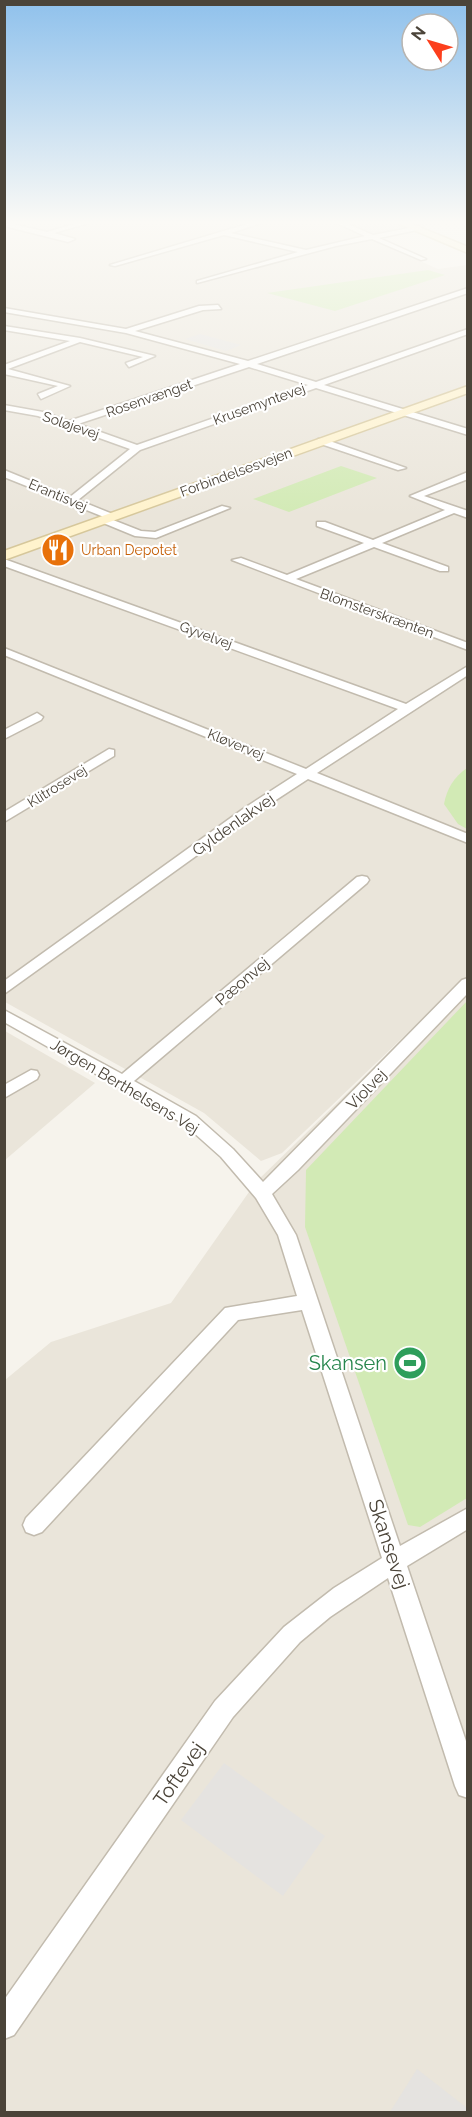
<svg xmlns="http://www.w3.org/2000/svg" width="472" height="2117" font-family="Raleway,sans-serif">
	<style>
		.residential { fill: #eae5da }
		.industrial { fill: #e6e2dd }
		.green { fill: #d2eab5 }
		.parking { fill: #e5e3e0 }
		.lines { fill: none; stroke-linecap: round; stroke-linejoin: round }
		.street-casing { stroke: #c2bbae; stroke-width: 3 }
		.secondary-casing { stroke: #d6c79b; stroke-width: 3 }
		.street { fill: #fff; fill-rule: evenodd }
		.secondary { fill: #fff3cd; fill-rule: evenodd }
		.labels { text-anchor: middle; stroke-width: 4.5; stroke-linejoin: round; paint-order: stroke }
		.far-street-label { font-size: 14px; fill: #4b4439; stroke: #fff }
		.far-food-label { font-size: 14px; fill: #c56008; stroke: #fff; text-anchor: start }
		.street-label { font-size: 16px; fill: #4b4439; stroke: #fff }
		.near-leisure-label { font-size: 20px; fill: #27864d; stroke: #fff; text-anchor: end }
		.near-street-label { font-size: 20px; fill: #4b4439; stroke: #fff }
	</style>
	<rect width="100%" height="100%" fill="#f6f3ec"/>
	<g class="residential">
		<path d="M5,220H327L438,269L467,265V385L5,553Z"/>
		<path d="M467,395V2112H5V1380L51,1342L171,1303L256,1182L465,978L282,1153L261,1161L204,1113L5,1002L4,561Z"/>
		<path d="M5,1031L95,1083L5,1160Z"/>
	</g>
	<path class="industrial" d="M327,220H462L363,236Z"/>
	<g class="green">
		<path d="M428,270L445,275L335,311L267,293Z"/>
		<path d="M341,466L377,478L289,512L253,499Z"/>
		<path d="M467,768V829L458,824L444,804C447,788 454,777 467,768Z"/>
		<path d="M467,1001V1498L420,1527L408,1525L305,1227L306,1170Z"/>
	</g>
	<g class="parking">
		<path d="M200,334L241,345L226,351L185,339Z"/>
		<path d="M224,1763L325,1836L283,1896L181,1820Z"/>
		<path d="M417,2069L467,2108V2112H390Z"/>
	</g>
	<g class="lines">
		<defs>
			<g id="street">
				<path d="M88,220H99L54,233L75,239L68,242L4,226V222L47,232Z"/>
				<path d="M260,220H270L231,233L306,250L365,236L330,220H339L373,235L420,226L422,229L379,238L426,259L421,260L372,239L336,246L197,283V281L298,252L224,235L115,266L110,265Z"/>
				<path d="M468,288V293L257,364L316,382L468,329V334L324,385L468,429V435L316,388L140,450L78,500L115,515L117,517L113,520L141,531L155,532L222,506L230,508L156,538L135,536L101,522L100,520L104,517L4,477V470L70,497L130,449L38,416L4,410V405L43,412L69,421L240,364L126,333L4,312V308L126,329L199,306L218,305L221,309L203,310L135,331L248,361ZM249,367L308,385L137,445L78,424Z"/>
				<path d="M4,326L80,338L155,356L129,367L126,363L143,357L80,342L8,369L70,386L41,399L38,394L58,386L4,374V365L70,341L4,330Z"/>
				<path d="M318,439H324L406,468L398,470L318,443Z"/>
				<path d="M468,472V479L424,496L468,511V518L454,513L382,543L448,567V571H440L374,547L296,579L468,643V650L232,560L241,558L287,575L364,543L317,526V522H325L373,540L445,510L410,496Z"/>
				<path d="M4,559L406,704L468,666V675L317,773L468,834V843L308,779L253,815L4,994V981L243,809L297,774L4,655V648L306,769L398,709L4,566Z"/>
				<path d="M37,713L43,717L41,720L4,739V730Z"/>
				<path d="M109,749L114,750V756L4,822V812Z"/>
				<path d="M362,876L367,877L369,880L367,883L134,1081L196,1116L233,1149L263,1182L462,980L468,978V993L298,1170L272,1194L296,1235L400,1546L468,1508V1529L407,1566L468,1747V1798L459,1795L455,1786L388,1578L330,1617L300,1642L233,1717L14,2035L4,2039V2000L215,1701L284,1627L334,1588L382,1558L302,1310L238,1320L42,1532L34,1535L26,1532L23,1525L26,1518L225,1308L297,1296L278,1235L256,1198L221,1157L184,1124L4,1022V1010L122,1074L357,877Z"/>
				<path d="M31,1070L37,1071L39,1075L37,1079L4,1098V1085Z"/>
			</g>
			<g id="secondary">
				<path d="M390,220H402L468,247V253Z"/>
				<path d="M468,386V393L4,560V551Z"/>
			</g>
		</defs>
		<use href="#street" class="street-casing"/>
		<use href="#secondary" class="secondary-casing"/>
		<use href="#street" class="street"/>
		<use href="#secondary" class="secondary"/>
	</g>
	<linearGradient id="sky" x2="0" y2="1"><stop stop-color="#8fc1ec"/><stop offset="0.43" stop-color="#fbfaf6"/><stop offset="1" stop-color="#fbfaf6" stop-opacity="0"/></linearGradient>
	<rect width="472" height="517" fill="url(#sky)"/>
	<defs>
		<symbol id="restaurant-disc" viewBox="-11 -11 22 22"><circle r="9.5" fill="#e8710a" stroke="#fff"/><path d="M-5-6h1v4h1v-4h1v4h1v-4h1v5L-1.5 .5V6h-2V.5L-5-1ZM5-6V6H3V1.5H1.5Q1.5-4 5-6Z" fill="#fff"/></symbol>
		<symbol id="stadium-disc" viewBox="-11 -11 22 22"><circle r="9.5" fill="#2e9e5b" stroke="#fff"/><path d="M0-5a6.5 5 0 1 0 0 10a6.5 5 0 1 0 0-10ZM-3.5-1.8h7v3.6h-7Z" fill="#fff"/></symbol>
	</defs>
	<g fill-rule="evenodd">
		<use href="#restaurant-disc" x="39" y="531" width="38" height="38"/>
		<use href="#stadium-disc" x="391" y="1344" width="38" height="38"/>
	</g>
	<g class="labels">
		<g class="far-street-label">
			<text transform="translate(149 398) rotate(-19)" y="5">Rosenvænget</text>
			<text transform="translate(259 404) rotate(-20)" y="5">Krusemyntevej</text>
			<text transform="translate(71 425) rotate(19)" y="5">Soløjevej</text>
			<text transform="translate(236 472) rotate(-20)" y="5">Forbindelsesvejen</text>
			<text transform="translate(58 495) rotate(23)" y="5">Erantisvej</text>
			<text transform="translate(377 613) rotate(20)" y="5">Blomsterskrænten</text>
			<text transform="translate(206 635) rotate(20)" y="5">Gyvelvej</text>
			<text transform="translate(236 744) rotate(22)" y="5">Kløvervej</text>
			<text transform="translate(57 786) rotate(-32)" y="5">Klitrosevej</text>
		</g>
		<g class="far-food-label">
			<text x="81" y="555">Urban Depotet</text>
		</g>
		<g class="street-label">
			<text transform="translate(233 824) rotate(-35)" y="6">Gyldenlakvej</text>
			<text transform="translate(242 981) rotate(-40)" y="6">Pæonvej</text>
			<text transform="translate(125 1086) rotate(31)" y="6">Jørgen Berthelsens Vej</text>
			<text transform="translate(366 1089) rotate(-46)" y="6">Violvej</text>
		</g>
		<g class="near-leisure-label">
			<text x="387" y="1370">Skansen</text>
		</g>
		<g class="near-street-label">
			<text transform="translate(389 1544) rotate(72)" y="7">Skansevej</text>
			<text transform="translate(179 1774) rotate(-55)" y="7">Toftevej</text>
		</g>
	</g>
	<rect width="472" height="2117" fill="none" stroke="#4b4439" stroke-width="12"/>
	<g transform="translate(430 42) rotate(307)"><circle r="28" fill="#ffffff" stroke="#b7b4b0" stroke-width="1.5"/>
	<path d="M0-4.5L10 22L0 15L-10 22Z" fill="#fc3f1d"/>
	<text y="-9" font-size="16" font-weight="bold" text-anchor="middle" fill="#4b4439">N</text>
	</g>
</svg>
